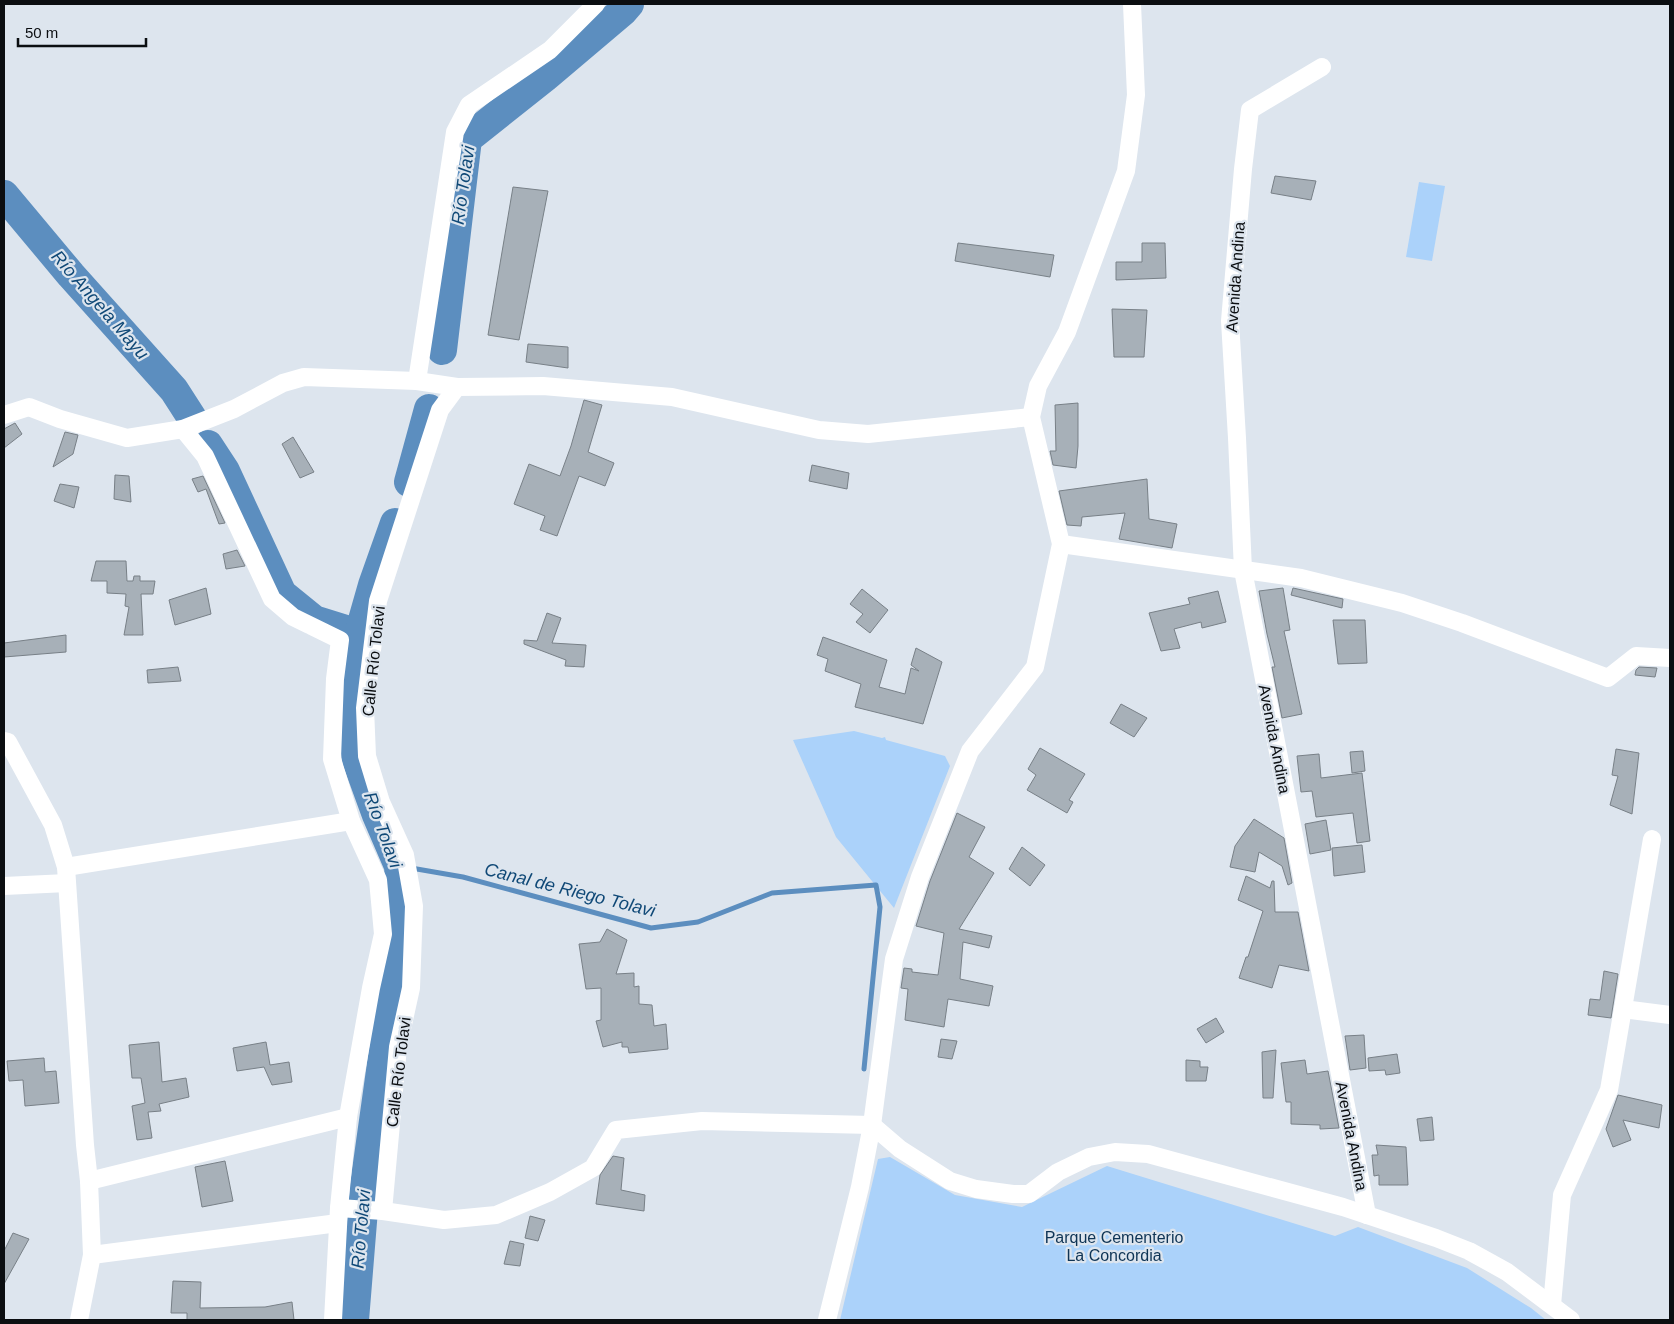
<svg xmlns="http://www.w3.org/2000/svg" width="1674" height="1324" font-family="Arial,sans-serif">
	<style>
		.green { fill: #abd2fa }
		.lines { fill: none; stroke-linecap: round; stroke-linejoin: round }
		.stream { stroke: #5c8ebf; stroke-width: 5 }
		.river { stroke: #5c8ebf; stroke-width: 30 }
		.building { fill: #a7b0b8; stroke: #788087 }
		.minor { stroke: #fff; stroke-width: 18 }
		.labels { text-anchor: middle; stroke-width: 4.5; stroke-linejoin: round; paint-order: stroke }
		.street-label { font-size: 16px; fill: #0b0e11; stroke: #dde5ee }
		.park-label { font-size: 16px; fill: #0e3455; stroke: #dde5ee }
		.water-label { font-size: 18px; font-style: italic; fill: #104977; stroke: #dde5ee }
	</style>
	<rect width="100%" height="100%" fill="#dde5ee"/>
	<g class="green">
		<path d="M1419,182L1445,186L1432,261L1406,257Z"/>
		<path d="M854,731L882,738L885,737L886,740L945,756L950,766L894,908L836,837L793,740Z"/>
		<path d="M890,1157L955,1195L1022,1207L1107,1166L1335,1236L1358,1227L1467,1268L1531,1308L1546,1320H840L878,1159Z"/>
	</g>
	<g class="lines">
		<path class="stream" d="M411,868L463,877L651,928L698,922L772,893L876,885L880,907L864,1069"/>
		<g class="river">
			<path d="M4,195L71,275L174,390L192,418"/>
			<path d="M442,350L467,139L545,77L623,11L629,4"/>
			<path d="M208,445L225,471L282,594L314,620L359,634"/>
			<path d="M409,482L429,409"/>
			<path d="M354,1320L365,1185L402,921L399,866L377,815L357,760L351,717L359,634L373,585L395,523"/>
		</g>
	</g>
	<g class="building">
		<path d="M1275,176L1316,181L1311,200L1271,193Z"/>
		<path d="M513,187L548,191L519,340L488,335Z"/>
		<path d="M958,243L1054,255L1050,277L955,261Z"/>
		<path d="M1142,243H1165L1166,278L1116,280V262H1142Z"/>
		<path d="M1112,309L1147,310L1144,357H1114Z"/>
		<path d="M528,344L568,347V368L526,362Z"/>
		<path d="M584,400L602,405L588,452L614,463L605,486L579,476L557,536L540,530L545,516L514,504L529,464L560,476L571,446Z"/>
		<path d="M1078,403V446L1076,468L1053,465L1050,451H1056L1055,405Z"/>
		<path d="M15,423L22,434L4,448V429Z"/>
		<path d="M65,432L78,435L73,454L53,467Z"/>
		<path d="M293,437L314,472L300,478L282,444Z"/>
		<path d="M812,465L849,473L847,489L809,481Z"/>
		<path d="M115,475L129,476L131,502L114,499Z"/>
		<path d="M203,476L225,523L219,524L206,489L198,492L192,479Z"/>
		<path d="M1147,479L1149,519L1177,524L1172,548L1119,539L1125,513L1082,517L1081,526L1067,525L1059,491Z"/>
		<path d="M60,484L79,487L74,508L54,501Z"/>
		<path d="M237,550L245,566L226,569L223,554Z"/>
		<path d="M96,561H126L127,581H133L134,576H140V581H155L153,594H141L143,635H124L129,607L125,606L126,594L107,593V581H91Z"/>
		<path d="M206,588L211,614L175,625L169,600Z"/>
		<path d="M1283,588L1290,630L1284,631L1302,714L1282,718L1272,667H1275L1267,634L1259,591Z"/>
		<path d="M1293,588L1343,599L1342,608L1291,595Z"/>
		<path d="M862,589L888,610L870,633L856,622L863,614L850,604Z"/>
		<path d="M1218,591L1226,622L1202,628L1201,622L1174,629L1180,648L1161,651L1149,613L1190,604L1188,598Z"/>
		<path d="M547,613L561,618L552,643L586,645L584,667L565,666L566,660L524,644V640L537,641Z"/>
		<path d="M1333,620H1365L1367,663L1338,664Z"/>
		<path d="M66,635V652L4,657V643Z"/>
		<path d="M823,637L887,660L879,687L905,694L911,668L919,671L911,665L916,648L942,662L923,724L855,707L861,684L825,671L828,659L817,655Z"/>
		<path d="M178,667L181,681L148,683L147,670Z"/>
		<path d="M1639,667L1657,668L1655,677L1635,675L1636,670Z"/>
		<path d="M1121,704L1147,718L1134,737L1110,723Z"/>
		<path d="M1040,748L1085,774L1069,800L1073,802L1067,813L1027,790L1036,775L1028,769Z"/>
		<path d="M1616,749L1639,753L1632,814L1610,805L1618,776L1612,775Z"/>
		<path d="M1363,751L1365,771L1352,773L1350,752Z"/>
		<path d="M1319,754L1321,778L1362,773L1370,841L1357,843L1353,813L1316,817L1312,791L1301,792L1297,756Z"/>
		<path d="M957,813L985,827L969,857L994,873L959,929L992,936L989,948L963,942L960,979L993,986L989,1006L948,999L944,1027L905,1020L908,989L901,988L904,968L912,969V972L938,975L944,933L916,926L930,881Z"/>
		<path d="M1254,819L1284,838L1292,883L1288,885L1282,866L1259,852L1255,872L1230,867L1235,846Z"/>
		<path d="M1326,820L1331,850L1310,854L1305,824Z"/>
		<path d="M1362,845L1365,872L1334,876L1332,848Z"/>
		<path d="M1022,847L1045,865L1030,886L1009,869Z"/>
		<path d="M1246,876L1270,888L1272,881H1274L1275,912H1298L1309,971L1279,965L1272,988L1239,978L1246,957H1248L1263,911L1238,900Z"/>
		<path d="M607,929L627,940L616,974L634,973V987L639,986V1004L652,1005L654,1026L666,1024L668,1049L629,1053L628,1047H622V1042L603,1047L596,1021L601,1020V988L586,989L579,944L600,942Z"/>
		<path d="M1604,971L1618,974L1611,1018L1588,1015L1590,999L1600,1000Z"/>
		<path d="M1216,1018L1224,1032L1206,1043L1197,1029Z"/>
		<path d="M1364,1035L1366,1068L1350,1070L1345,1036Z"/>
		<path d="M941,1039L957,1041L952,1059L938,1057Z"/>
		<path d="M159,1042L162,1082L186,1078L189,1097L159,1104L161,1111L148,1112L152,1138L137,1140L132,1106L145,1103L141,1078H132L129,1045Z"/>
		<path d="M266,1042L270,1065L289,1062L292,1082L272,1085L264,1067L237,1071L233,1048Z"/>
		<path d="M1276,1050L1273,1098H1263L1262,1052Z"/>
		<path d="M1397,1054L1400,1073L1386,1075L1385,1070L1369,1071L1368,1058Z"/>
		<path d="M44,1058L45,1072L56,1071L59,1103L25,1106L23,1080L9,1081L7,1061Z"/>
		<path d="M1186,1060L1200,1061V1067H1208L1206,1081H1186Z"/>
		<path d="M1305,1060L1307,1074L1328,1071L1339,1128L1320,1129V1125L1291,1124V1102H1286L1281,1063Z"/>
		<path d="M1618,1095L1662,1105L1659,1128L1623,1120L1631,1140L1613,1147L1606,1129Z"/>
		<path d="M1432,1117L1434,1140L1420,1141L1417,1119Z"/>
		<path d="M1376,1145L1406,1147L1408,1185H1379V1175L1374,1176L1372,1155H1378Z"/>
		<path d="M613,1156L624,1158L621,1190L645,1195L644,1211L596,1204L600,1175Z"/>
		<path d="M225,1161L233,1201L202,1207L195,1167Z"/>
		<path d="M530,1216L545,1220L538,1241L525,1238Z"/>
		<path d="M13,1233L29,1239L4,1284V1251Z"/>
		<path d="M510,1241L524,1244L520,1266L504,1264Z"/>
		<path d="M173,1281L201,1282L200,1308L265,1307L292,1302L294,1320H187V1313H171Z"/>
	</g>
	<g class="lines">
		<g class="minor">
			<path d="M1322,67L1250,110L1243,169L1230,321L1237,438L1243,570L1367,1215"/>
			<path d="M417,381L455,132L469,105L550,50L596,4"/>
			<path d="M4,415L29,407L60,419L127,438L183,429L234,409L283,383L304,377L417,381L457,387L543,386L672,397L819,430L868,434L1031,417"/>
			<path d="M183,429L205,456L272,599L293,617L340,640L335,679L332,759L351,821L378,880L383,934L371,988L348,1117L339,1208L333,1320"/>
			<path d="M1061,544L1301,578L1402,603L1462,623L1608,678L1636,656L1670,658"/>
			<path d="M4,741L8,742L53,825L66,867L85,1145L89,1181L92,1255L79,1320"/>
			<path d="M66,867L351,821"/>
			<path d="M4,886L67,883"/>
			<path d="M1623,1009L1670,1015"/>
			<path d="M89,1181L348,1117"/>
			<path d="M339,1208L383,1211L444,1220L496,1215L550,1192L593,1168L616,1130L702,1121L872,1125L900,1149L950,1181L976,1189L1013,1194H1029L1058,1172L1089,1157L1115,1152L1148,1154L1343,1207L1436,1238L1469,1251L1507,1272L1571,1320"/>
			<path d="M383,1211L398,1047L411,988L414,906L405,855L381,802L367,756L365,708L378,601L440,410L457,387"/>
			<path d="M92,1255L338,1223"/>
			<path d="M1552,1305L1562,1195L1609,1090L1652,839"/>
			<path d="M827,1320L860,1187L872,1125L894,959L920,877L970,751L1035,667L1061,544L1031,417L1038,386L1067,332L1126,171L1136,95L1132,4"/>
		</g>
	</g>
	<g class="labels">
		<g class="street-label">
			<text transform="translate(1235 277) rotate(-86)" y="6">Avenida Andina</text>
			<text transform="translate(373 661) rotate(-84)" y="6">Calle Río Tolavi</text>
			<text transform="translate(1275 739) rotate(79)" y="6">Avenida Andina</text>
			<text transform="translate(398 1072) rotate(-83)" y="6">Calle Río Tolavi</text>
			<text transform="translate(1352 1136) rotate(79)" y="6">Avenida Andina</text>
		</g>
		<g class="park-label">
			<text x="1114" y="1243">Parque Cementerio<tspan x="1114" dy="18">La Concordia</tspan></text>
		</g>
		<g class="water-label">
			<text transform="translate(463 185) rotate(-82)" y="6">Río Tolavi</text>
			<text transform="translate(100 305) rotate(49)" y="6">Río Angela Mayu</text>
			<text transform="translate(383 830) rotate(70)" y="6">Río Tolavi</text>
			<text transform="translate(570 890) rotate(14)" y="6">Canal de Riego Tolavi</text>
			<text transform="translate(361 1229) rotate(-85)" y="6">Río Tolavi</text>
		</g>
	</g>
	<rect width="1674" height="1324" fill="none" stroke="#0b0e11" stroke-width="10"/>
	<path d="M18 38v8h128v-8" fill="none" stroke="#0b0e11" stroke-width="2.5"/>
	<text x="25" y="38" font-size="15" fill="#0b0e11" stroke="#dde5ee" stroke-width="4" paint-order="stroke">50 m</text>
</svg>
